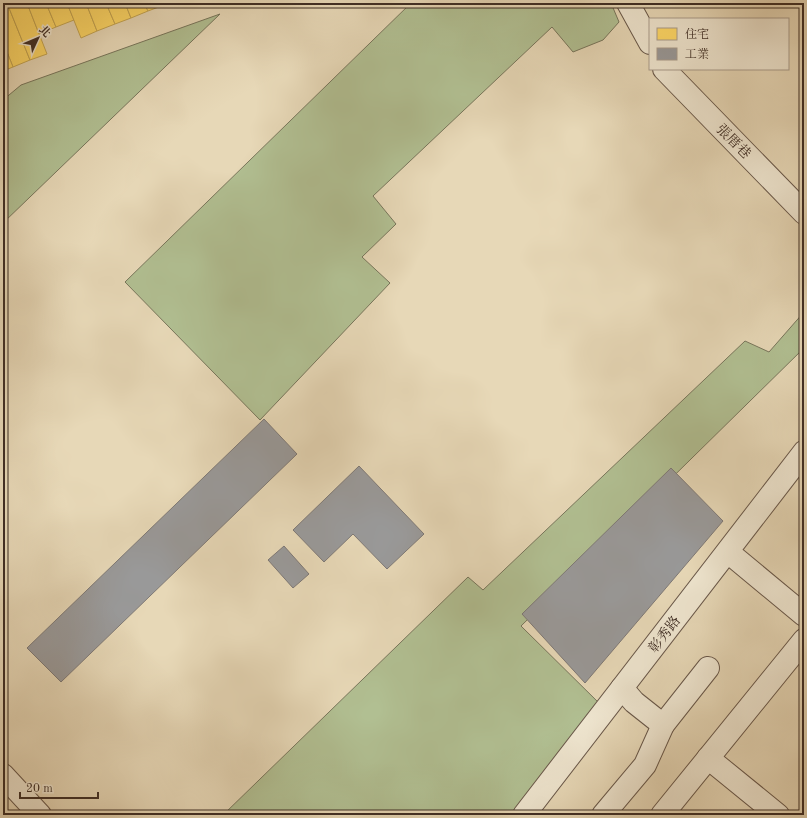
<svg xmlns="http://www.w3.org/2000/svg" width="807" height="818" font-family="'Old Standard TT','Noto Serif TC',serif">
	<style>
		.green { fill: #b1bf92; stroke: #78765c }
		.homes { fill: #ffd966; stroke: #c5a652 }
		.industry { fill: #999; stroke: #7e7976 }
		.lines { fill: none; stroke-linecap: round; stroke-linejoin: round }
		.minor-casing { stroke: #69584a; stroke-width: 24 }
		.minor { stroke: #efe6d0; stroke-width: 22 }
		.labels { text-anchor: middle; stroke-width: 4; stroke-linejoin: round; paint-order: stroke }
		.street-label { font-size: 14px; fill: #3f2e25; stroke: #efe6d0 }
	</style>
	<rect width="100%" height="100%" fill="#e7d8b7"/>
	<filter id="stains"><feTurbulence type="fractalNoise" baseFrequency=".005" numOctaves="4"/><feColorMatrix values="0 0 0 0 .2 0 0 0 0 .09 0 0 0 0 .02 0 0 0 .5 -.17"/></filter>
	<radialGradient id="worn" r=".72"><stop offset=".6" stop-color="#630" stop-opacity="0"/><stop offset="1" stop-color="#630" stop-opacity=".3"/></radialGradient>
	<g class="green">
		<path d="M411,3H611L619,22L603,40L573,52L552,27L373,196L396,224L362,257L390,283L260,420L125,282Z"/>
		<path d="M220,14L3,223V100L21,85Z"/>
		<path d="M804,312V348L521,626L601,705L511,815H372L369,812L341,815H223L468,577L483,590L745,341L769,352Z"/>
	</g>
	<g class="homes">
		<path d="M3,3H7L30,60L13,67L3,42Z"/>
		<path d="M7,3H27L47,54L30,60Z"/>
		<path d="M27,3H46L56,27L39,34Z"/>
		<path d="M46,3H67L74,20L56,27Z"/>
		<path d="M67,3H86L97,31L81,38Z"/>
		<path d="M86,3H106L115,24L97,31Z"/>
		<path d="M106,3H125L131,18L115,24Z"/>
		<path d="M125,3H144L148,11L131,18Z"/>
		<path d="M144,3H163L164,5L148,11Z"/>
		<path d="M3,42L13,67L3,71Z"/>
	</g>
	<g class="industry">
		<path d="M264,419L297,454L61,682L27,648Z"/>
		<path d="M359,466L424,534L387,569L353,534L324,562L293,530Z"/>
		<path d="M671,468L723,521L585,683L522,614Z"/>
		<path d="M284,546L309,574L293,588L268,560Z"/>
	</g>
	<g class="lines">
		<defs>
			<g id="minor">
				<path d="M628,3L650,43"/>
				<path d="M664,69L804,213"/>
				<path d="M728,552L804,615"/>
				<path d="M622,688L634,702L663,725L708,668"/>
				<path d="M708,758L778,815"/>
				<path d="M3,775L40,815"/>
				<path d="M524,815L804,452"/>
				<path d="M603,815L645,765L663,725"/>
				<path d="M662,815L804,640"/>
			</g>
		</defs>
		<use href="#minor" class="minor-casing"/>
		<use href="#minor" class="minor"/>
	</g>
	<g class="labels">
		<g class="street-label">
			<text transform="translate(734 141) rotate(45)" y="5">張厝巷</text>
			<text transform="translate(664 634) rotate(-52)" y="5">彰秀路</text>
		</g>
	</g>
	<rect width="807" height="818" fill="none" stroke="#e7d8b7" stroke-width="16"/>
	<rect x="4" y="4" width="799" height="810" fill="none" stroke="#3f2e25" stroke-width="2"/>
	<rect x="8" y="8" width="791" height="802" fill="none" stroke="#3f2e25"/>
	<rect x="649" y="18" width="140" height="52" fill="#efe6d0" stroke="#a99c8c"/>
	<rect x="657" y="28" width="20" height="12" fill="#ffd966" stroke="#a99c8c"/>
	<text x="685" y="38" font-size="12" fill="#3f2e25">住宅</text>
	<rect x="657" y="48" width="20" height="12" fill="#999999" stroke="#a99c8c"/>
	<text x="685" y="58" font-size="12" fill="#3f2e25">工業</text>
	<g transform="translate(38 38) rotate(46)" stroke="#efe6d0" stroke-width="3" paint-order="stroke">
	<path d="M0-3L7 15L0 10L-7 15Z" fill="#3f2e25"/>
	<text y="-6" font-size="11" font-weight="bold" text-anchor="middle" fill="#3f2e25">北</text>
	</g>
	<path d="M20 792v6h78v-6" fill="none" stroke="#3f2e25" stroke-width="2"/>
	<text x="26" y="792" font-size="12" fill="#3f2e25" stroke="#efe6d0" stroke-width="3" paint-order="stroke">20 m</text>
	<rect width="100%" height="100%" filter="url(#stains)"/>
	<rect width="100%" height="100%" fill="url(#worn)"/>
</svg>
